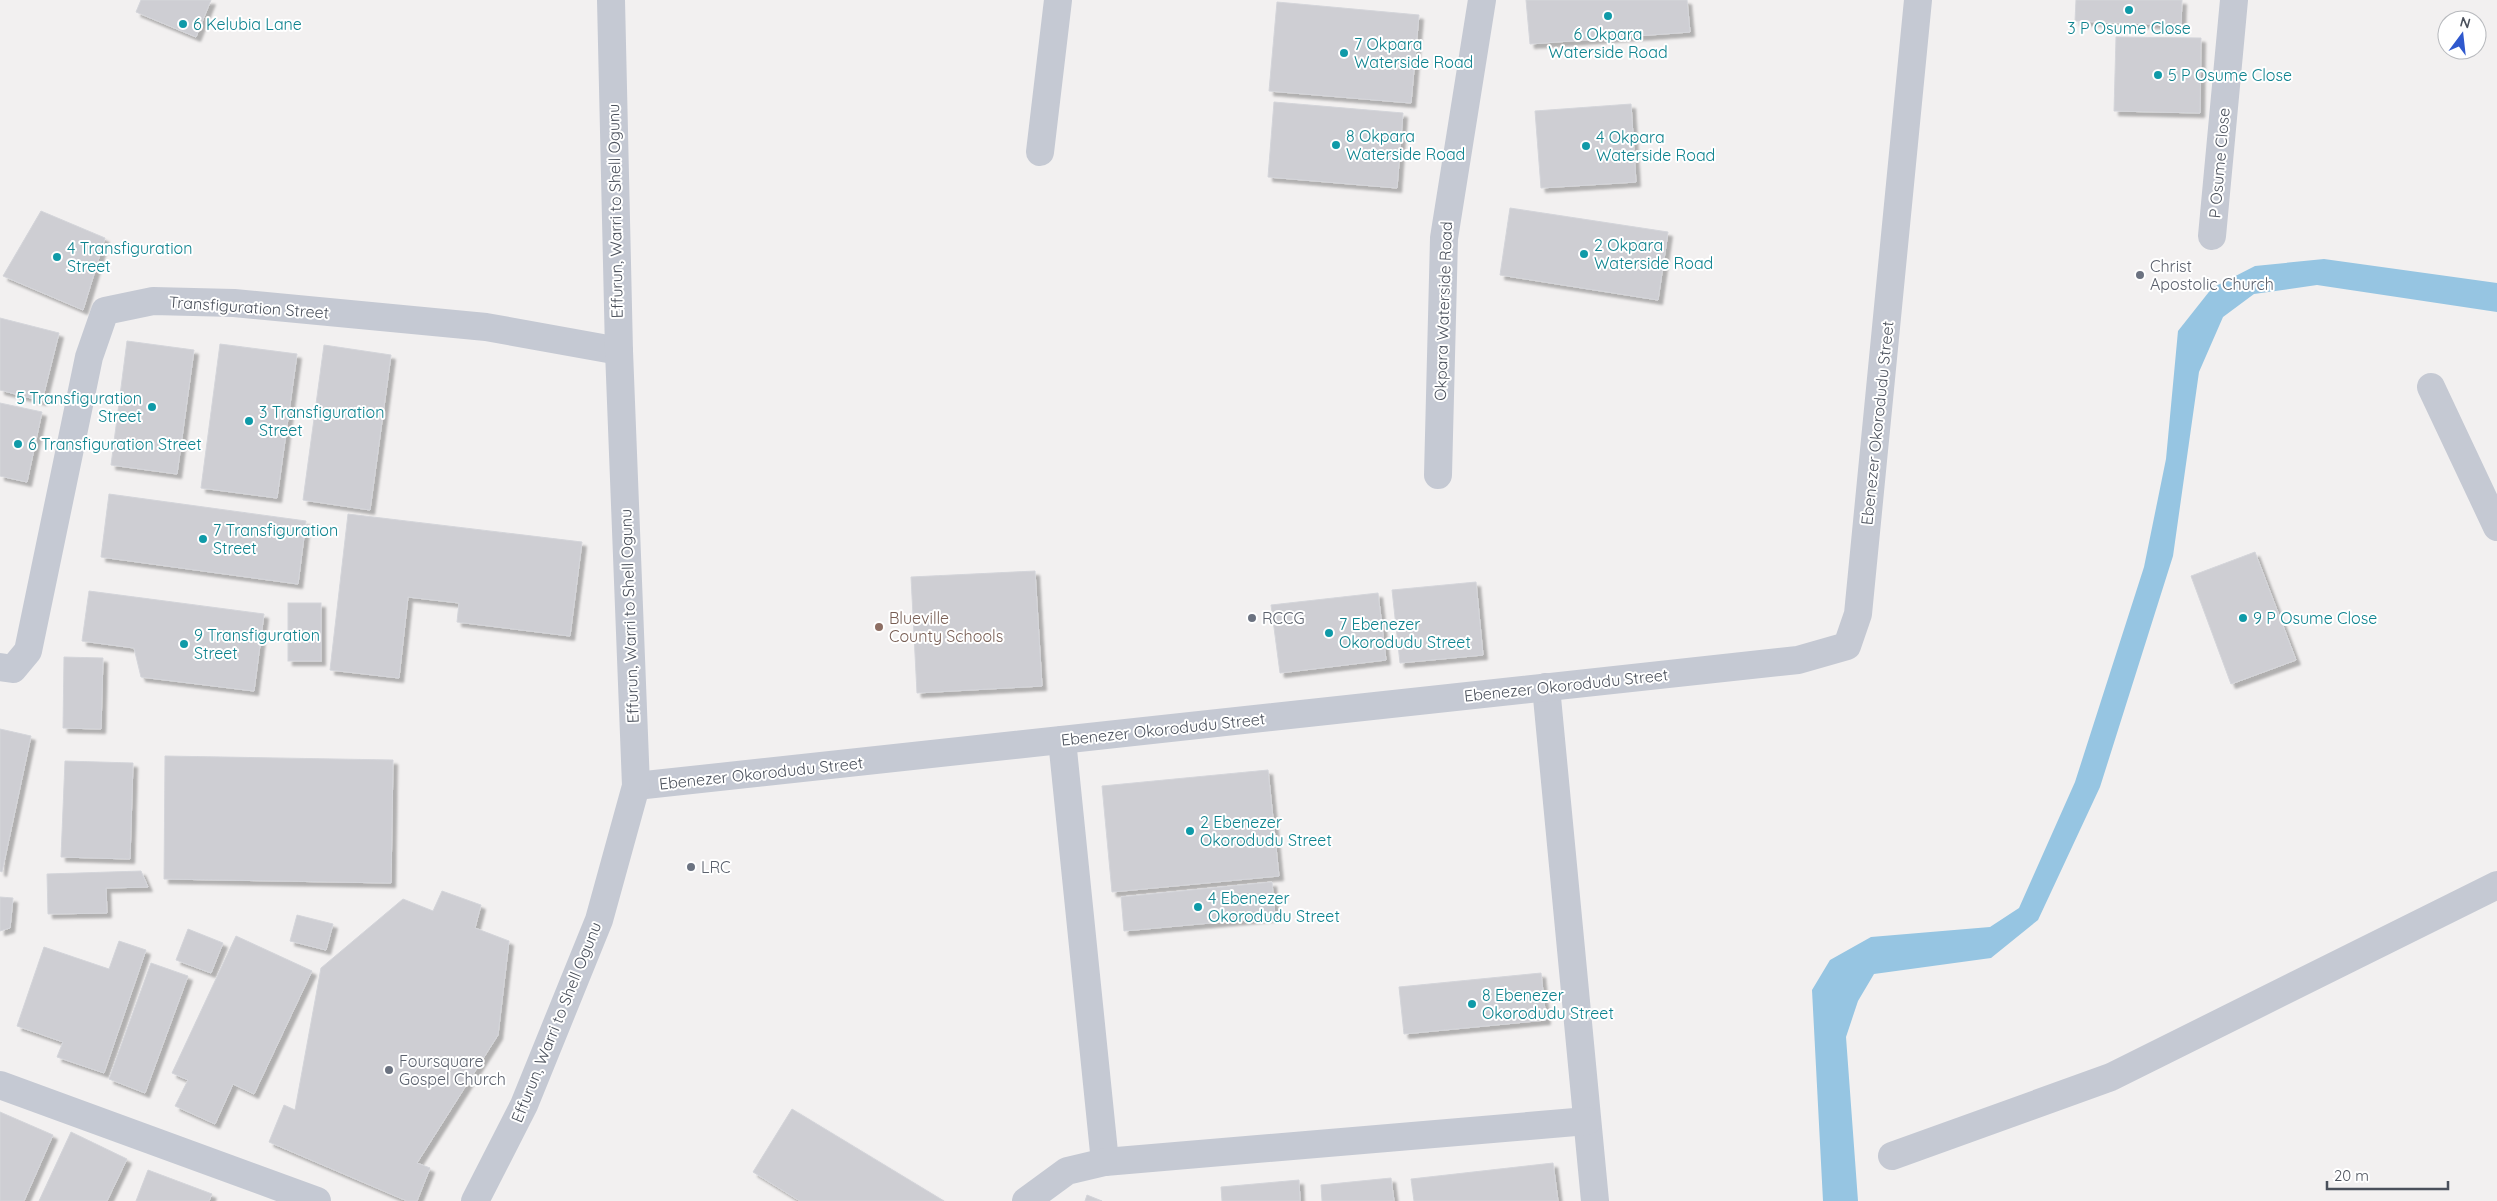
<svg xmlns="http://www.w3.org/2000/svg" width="2497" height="1201" font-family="Quicksand,sans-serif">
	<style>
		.water { fill: #96c5e2 }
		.building { fill: #ceced3; stroke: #d4d5da; filter: url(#shadow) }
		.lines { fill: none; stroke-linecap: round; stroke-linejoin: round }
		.street { stroke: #c5c9d3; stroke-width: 28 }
		.culture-dot { fill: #0f9aa8; stroke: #fff; stroke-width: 2 }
		.worship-dot { fill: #6b7280; stroke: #fff; stroke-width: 2 }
		.education-dot { fill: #8d6e63; stroke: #fff; stroke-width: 2 }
		.labels { text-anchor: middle; stroke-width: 4; stroke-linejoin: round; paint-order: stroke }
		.culture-label { font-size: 16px; fill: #0d838f; stroke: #fff; text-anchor: start }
		.street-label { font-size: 16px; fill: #4a505b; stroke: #fff }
		.worship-label { font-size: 16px; fill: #5b616d; stroke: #fff; text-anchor: start }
		.education-label { font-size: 16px; fill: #785e54; stroke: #fff; text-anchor: start }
	</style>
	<defs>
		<filter id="shadow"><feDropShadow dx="4.5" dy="4.5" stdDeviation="1" flood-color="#0004"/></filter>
	</defs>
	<rect width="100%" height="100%" fill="#f2f0f0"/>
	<path class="water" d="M2324,259L2497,283V312L2317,285L2254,294L2223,317L2199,372L2173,556L2100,787L2038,920L1991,958L1874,974L1858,1001L1846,1037L1858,1201H1823L1812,990L1830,960L1871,937L1990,927L2019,908L2075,782L2144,567L2166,459L2178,331L2212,288L2255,266Z"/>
	<g class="building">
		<path d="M141,0H211L196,37L136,12Z"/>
		<path d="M1526,0H1687L1690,32L1530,44Z"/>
		<path d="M2076,0H2182L2181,25L2075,21Z"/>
		<path d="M1277,2L1419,15L1411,103L1269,91Z"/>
		<path d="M2116,37L2201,38L2200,113L2114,111Z"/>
		<path d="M1274,102L1403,113L1397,188L1268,177Z"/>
		<path d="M1631,104L1636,182L1541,188L1535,111Z"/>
		<path d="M1510,208L1668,232L1658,300L1500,275Z"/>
		<path d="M41,211L105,238L83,310L3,276Z"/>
		<path d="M0,318L59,333L42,401L0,390Z"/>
		<path d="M127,341L194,350L177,474L111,465Z"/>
		<path d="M220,344L297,354L277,498L201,488Z"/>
		<path d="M324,345L391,355L370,510L303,500Z"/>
		<path d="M0,403L42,412L27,482L0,476Z"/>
		<path d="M109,494L306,521L298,584L101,557Z"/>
		<path d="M348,514L582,542L570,636L457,622L459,603L408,597L399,678L330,670Z"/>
		<path d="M2255,552L2296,660L2231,684L2191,576Z"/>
		<path d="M1035,571L1042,686L917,693L911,577Z"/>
		<path d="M1476,582L1483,655L1400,663L1392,590Z"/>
		<path d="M89,591L264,614L254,691L141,677L134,648L82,641Z"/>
		<path d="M1378,593L1386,660L1280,673L1271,605Z"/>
		<rect x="288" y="603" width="33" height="58"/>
		<path d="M64,657L103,658L101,729L63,728Z"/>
		<path d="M0,729L31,736L2,872L0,871Z"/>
		<path d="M165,756L393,760L391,883L164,879Z"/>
		<path d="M65,761L133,763L130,859L61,857Z"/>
		<path d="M1268,770L1279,876L1112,892L1102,786Z"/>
		<path d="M141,871L148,887L106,888L107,913L48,914L47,874Z"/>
		<path d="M1272,882L1275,917L1124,931L1121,897Z"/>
		<path d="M442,891L481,905L475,928L509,941L498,1035L417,1163L430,1168L417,1201H407L269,1142L284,1105L295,1110L321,968L403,899L433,911Z"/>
		<path d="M0,897L13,898L10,928L0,931Z"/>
		<path d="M297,915L333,924L326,950L290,941Z"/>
		<path d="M188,929L223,943L211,973L176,960Z"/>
		<path d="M236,936L312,971L254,1094L233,1084L215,1124L175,1106L188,1080L172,1073Z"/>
		<path d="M119,941L146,950L104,1073L57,1057L63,1042L17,1026L44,947L109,969Z"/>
		<path d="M151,963L188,976L145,1093L109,1079Z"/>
		<path d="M1541,973L1546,1020L1404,1034L1399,987Z"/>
		<path d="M792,1109L944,1201H800L753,1172Z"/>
		<path d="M0,1112L53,1135L24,1201H0Z"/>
		<path d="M71,1132L127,1159L107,1201H39Z"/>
		<path d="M1553,1163L1558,1201H1414L1411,1179Z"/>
		<path d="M148,1170L212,1194L209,1201H136Z"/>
		<path d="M1391,1178L1394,1201H1322L1321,1185Z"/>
		<path d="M1299,1180L1300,1201H1222L1221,1187Z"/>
		<path d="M1087,1195L1102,1201H1085Z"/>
	</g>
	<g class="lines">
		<g class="street">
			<path d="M1040,152L1058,0"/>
			<path d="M2212,236L2234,0"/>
			<path d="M2431,387L2497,527"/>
			<path d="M1438,475L1444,238L1482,0"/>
			<path d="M0,667L13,669L28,651L89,357L105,311L153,301L234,303L486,327L619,351"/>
			<path d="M1546,687L1595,1201"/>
			<path d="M1062,740L1105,1162"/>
			<path d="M636,786L1798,660L1847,646L1858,614L1918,0"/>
			<path d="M0,1085L317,1201"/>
			<path d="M1892,1156L2111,1077L2497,885"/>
			<path d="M475,1201L524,1105L599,920L636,786L619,351L611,0"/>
			<path d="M1026,1201L1067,1171L1105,1162L1587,1121"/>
		</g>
	</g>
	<g class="culture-dot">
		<circle cx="2129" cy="10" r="5"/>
		<circle cx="1608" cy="16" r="5"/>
		<circle cx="183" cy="24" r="5"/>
		<circle cx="1344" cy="53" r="5"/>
		<circle cx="2158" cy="75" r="5"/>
		<circle cx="1336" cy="145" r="5"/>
		<circle cx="1586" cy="146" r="5"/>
		<circle cx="1584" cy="254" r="5"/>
		<circle cx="57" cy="257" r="5"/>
		<circle cx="152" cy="407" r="5"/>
		<circle cx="249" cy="421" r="5"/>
		<circle cx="18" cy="444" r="5"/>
		<circle cx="203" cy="539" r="5"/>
		<circle cx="2243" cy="618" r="5"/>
		<circle cx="1329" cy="633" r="5"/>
		<circle cx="184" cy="644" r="5"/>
		<circle cx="1190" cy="831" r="5"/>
		<circle cx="1198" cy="907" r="5"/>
		<circle cx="1472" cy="1004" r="5"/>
	</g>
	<g class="worship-dot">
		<circle cx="2140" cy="275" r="5"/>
		<circle cx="1252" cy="618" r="5"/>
		<circle cx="691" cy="867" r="5"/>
		<circle cx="389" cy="1070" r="5"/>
	</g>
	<circle class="education-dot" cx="879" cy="627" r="5"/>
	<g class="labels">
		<g class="culture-label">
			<text x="193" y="30">6 Kelubia Lane</text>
			<text x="2129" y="34" text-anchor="middle">3 P Osume Close</text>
			<text x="1608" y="40" text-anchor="middle">6 Okpara<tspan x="1608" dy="18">Waterside Road</tspan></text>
			<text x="1354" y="50">7 Okpara<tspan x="1354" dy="18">Waterside Road</tspan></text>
			<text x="2168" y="81">5 P Osume Close</text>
			<text x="1346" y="142">8 Okpara<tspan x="1346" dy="18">Waterside Road</tspan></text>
			<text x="1596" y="143">4 Okpara<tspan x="1596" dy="18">Waterside Road</tspan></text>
			<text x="1594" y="251">2 Okpara<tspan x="1594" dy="18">Waterside Road</tspan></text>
			<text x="67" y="254">4 Transfiguration<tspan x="67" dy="18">Street</tspan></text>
			<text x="142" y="404" text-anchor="end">5 Transfiguration<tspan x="142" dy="18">Street</tspan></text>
			<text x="259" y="418">3 Transfiguration<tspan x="259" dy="18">Street</tspan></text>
			<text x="28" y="450">6 Transfiguration Street</text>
			<text x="213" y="536">7 Transfiguration<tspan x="213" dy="18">Street</tspan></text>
			<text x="2253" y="624">9 P Osume Close</text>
			<text x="1339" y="630">7 Ebenezer<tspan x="1339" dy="18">Okorodudu Street</tspan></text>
			<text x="194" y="641">9 Transfiguration<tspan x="194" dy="18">Street</tspan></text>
			<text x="1200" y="828">2 Ebenezer<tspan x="1200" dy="18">Okorodudu Street</tspan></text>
			<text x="1208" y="904">4 Ebenezer<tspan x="1208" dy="18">Okorodudu Street</tspan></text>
			<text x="1482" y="1001">8 Ebenezer<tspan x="1482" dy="18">Okorodudu Street</tspan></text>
		</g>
		<g class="street-label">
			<text transform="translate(2219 163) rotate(-85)" y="6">P Osume Close</text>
			<text transform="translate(615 211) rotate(-91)" y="6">Effurun, Warri to Shell Ogunu</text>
			<text transform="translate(249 307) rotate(4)" y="6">Transfiguration Street</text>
			<text transform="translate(1443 311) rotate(-88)" y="6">Okpara Waterside Road</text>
			<text transform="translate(1877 423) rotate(-84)" y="6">Ebenezer Okorodudu Street</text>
			<text transform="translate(629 616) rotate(-92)" y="6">Effurun, Warri to Shell Ogunu</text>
			<text transform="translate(1566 685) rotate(-6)" y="6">Ebenezer Okorodudu Street</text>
			<text transform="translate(1163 729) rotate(-6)" y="6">Ebenezer Okorodudu Street</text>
			<text transform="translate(761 773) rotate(-6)" y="6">Ebenezer Okorodudu Street</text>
			<text transform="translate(556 1022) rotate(-68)" y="6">Effurun, Warri to Shell Ogunu</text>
		</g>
		<g class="worship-label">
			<text x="2150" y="272">Christ<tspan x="2150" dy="18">Apostolic Church</tspan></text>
			<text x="1262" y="624">RCCG</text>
			<text x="701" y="873">LRC</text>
			<text x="399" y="1067">Foursquare<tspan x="399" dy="18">Gospel Church</tspan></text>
		</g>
		<g class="education-label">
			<text x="889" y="624">Blueville<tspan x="889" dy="18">County Schools</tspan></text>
		</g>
	</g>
	<g transform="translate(2462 35) rotate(15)"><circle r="24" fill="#ffffff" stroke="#b7b9bd"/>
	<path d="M0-4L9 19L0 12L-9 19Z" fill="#2f58cd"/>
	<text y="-8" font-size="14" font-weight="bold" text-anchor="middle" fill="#4a505b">N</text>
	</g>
	<path d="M2327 1181v8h121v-8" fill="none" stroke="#4a505b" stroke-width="2.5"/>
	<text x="2334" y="1181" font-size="15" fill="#4a505b" stroke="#ffffff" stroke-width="4" paint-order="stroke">20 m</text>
</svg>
